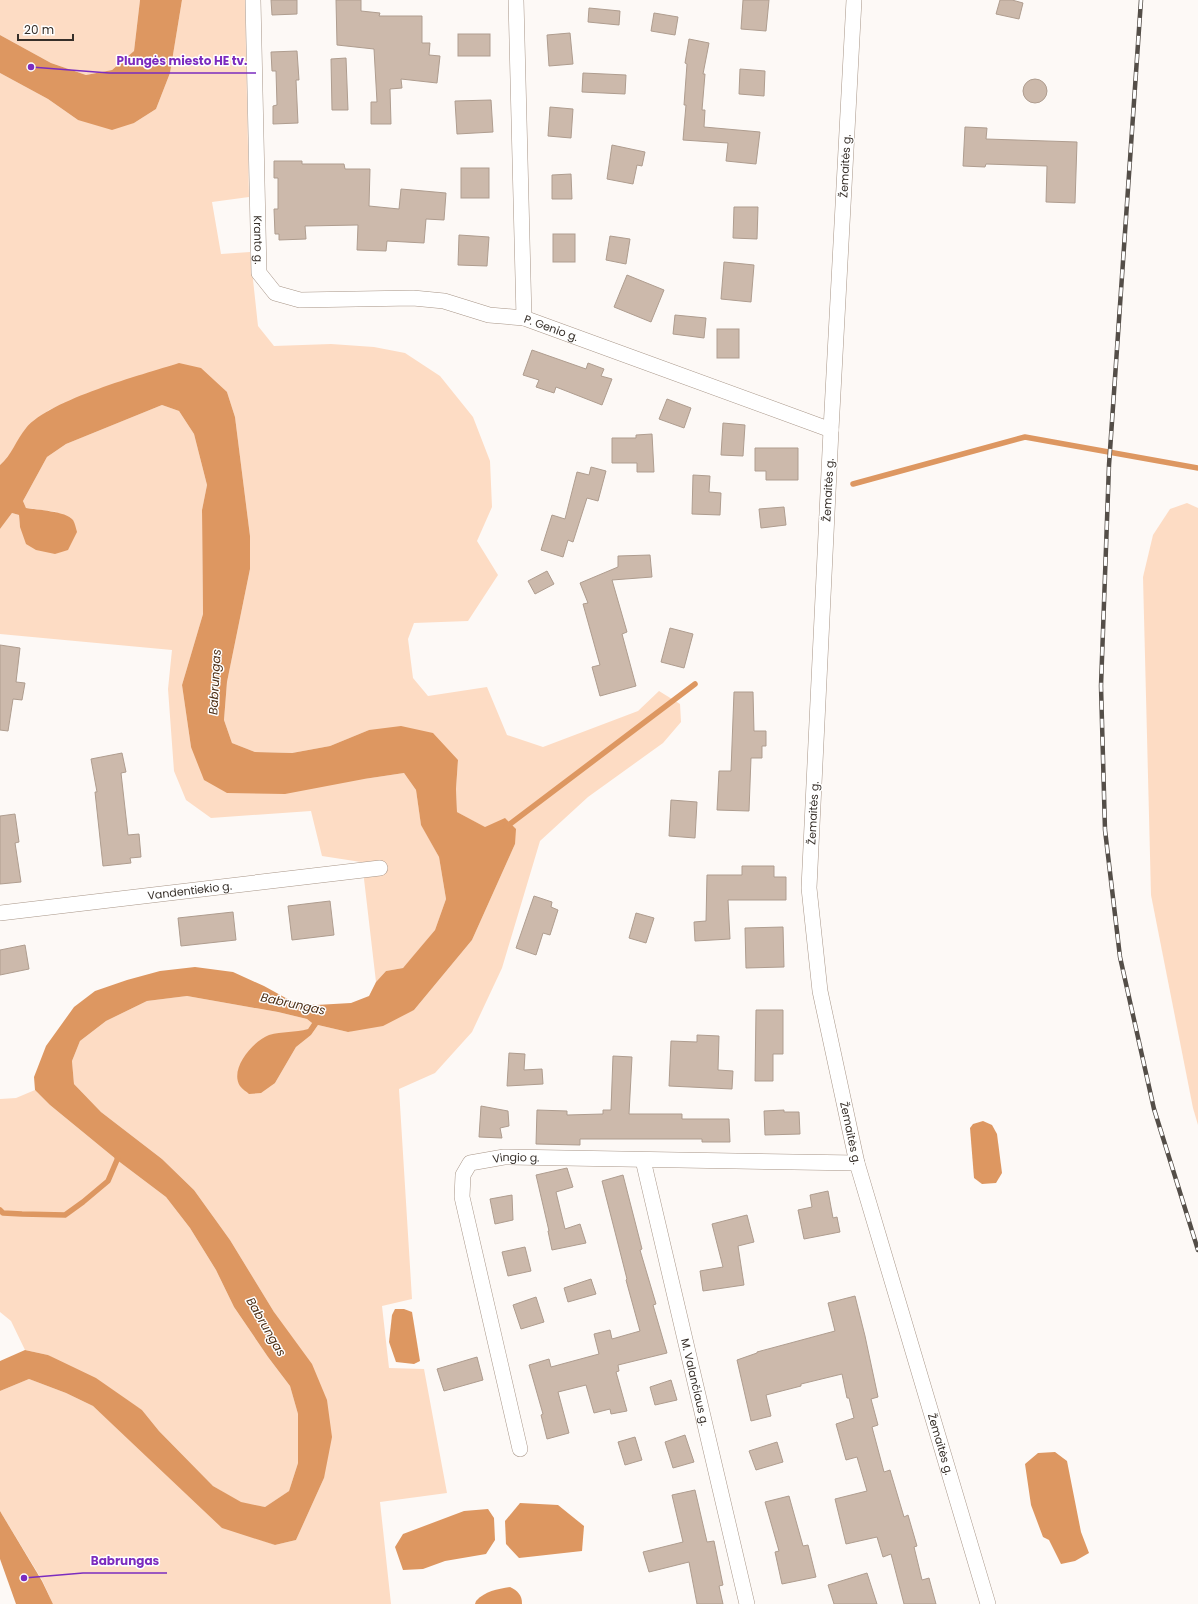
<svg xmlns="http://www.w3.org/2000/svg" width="1198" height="1604" font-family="Poppins,sans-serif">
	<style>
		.green { fill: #fddcc4 }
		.water { fill: #dd9761 }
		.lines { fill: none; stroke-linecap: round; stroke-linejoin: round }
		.stream { stroke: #dd9761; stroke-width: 5.5 }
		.building { fill: #ccb9ab; stroke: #af9d8f }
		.street-casing { stroke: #a89688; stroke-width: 16 }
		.street { stroke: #fff; stroke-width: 15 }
		.rail-casing { stroke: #544e48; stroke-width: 4.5 }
		.rail { stroke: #fff; stroke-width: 3; stroke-dasharray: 9; stroke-linecap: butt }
		.labels { text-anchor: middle; stroke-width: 3; stroke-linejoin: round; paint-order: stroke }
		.street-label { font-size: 11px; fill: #362f29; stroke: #fff }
		.water-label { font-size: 12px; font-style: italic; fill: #4c2f17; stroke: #fff }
		.leader { fill: none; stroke: #7b2cbf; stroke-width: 1.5 }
		.callout-dot { fill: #7b2cbf; stroke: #fff; stroke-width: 1.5 }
		.callout-label { font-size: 12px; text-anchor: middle; font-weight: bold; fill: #7b2cbf; stroke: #fff; stroke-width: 3; stroke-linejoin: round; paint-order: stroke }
	</style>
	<rect width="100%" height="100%" fill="#fdf9f6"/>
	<g class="green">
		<path d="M0,0H140L134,51L112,70L86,75L51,63L0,35Z"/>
		<path d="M182,0H245L249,197L212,202L221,254L250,252L258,326L274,346L331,344L374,347L405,353L440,376L473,417L490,461L492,507L477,541L498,575L468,621L414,623L408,639L413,678L428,696L487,687L507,735L543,747L638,711L659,691L680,704L681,722L663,743L588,797L540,841L502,968L472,1032L435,1073L399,1089L412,1299L382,1306L389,1368L424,1369L447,1493L380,1502L391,1604H53L42,1580L0,1511V1391L29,1379L66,1393L93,1406L155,1463L258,1539L275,1545L296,1540L324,1478L274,1312L230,1240L194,1190L162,1159L101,1112L74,1084L72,1061L80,1041L106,1021L147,1001L187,996L278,1012L307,1019L312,1023L308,1029L299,1032L268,1036L275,1083L296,1047L311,1035L318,1025L348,1032L414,1010L472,940L515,844L457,812L456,789L458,760L369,730L330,746L292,753L255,752L232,743L224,720L227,682L250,569V536L235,417L227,392L85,395L49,410L26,428L7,459L0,465V73L48,99L78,120L134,123L156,109L170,73Z"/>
		<path d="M162,405L179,411L194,434L207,485L202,510L203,614L182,685L191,747L364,779L404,773L416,790L421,824L439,857L446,899L435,930L412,958L403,968L386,971L376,982L364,879L361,862L322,856L311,811L211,818L186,800L174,771L168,689L172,650L0,634V529L12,513L19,515L20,527L57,512L26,508L23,501L47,457L66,444Z"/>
		<path d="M1187,503L1198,508V1125L1193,1108L1151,895L1143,577L1153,535L1170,509Z"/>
		<path d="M35,1090L50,1105L117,1160L166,1197L190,1228L216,1270L234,1307L268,1357L290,1386L298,1414V1463L289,1491L265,1507L241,1503L213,1486L159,1431L142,1410L48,1355L25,1350L11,1321L0,1312V1099L16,1098Z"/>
	</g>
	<g class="water">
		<path d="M140,0H182L170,73L156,109L134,123L112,130L78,120L48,99L0,73V35L51,63L86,75L112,70L134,51Z"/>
		<path d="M179,363L201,368L227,392L235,417L250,536V569L227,682L224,720L232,743L255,752L292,753L330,746L369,730L401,726L433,733L458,760L456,789L457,812L485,827L505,818L516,829L515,844L472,940L414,1010L383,1026L348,1032L318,1025L311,1035L296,1047L275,1083L261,1093L249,1094C247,1092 242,1089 240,1086C229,1069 253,1041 269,1035C282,1031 295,1033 308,1029L312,1023L307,1019L278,1012L187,996L147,1001L106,1021L80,1041L72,1061L74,1084L101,1112L162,1159L194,1190L230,1240L274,1312L312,1364L327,1400L332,1437L324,1478L296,1540L275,1545L222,1528L93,1406L66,1393L29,1379L0,1391V1361L25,1350L48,1355L96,1378L142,1410L159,1431L213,1486L241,1502L265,1507L289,1491L298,1463V1414L290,1386L268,1357L234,1307L216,1270L190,1228L166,1197L117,1160L50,1105L35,1090L34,1077L46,1046L74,1007L95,991L127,980L160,971L195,967L233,972L264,986L293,1002L316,1005L351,1003L369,996L376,982L386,971L403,968L435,930L446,899L439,857L421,825L416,790L404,773L364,779L285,794L227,793L204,780L191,747L182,685L203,614L202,510L207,485L194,434L179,411L162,405L66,444L47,457L23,501L26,508C37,510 66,511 73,520C75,523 76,529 77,532L68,550L55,554L36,550L26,544L20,527L19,515L12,513L0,529V465C12,455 16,440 26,428C51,399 141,375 179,363Z"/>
		<path d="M983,1121L992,1125L997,1134L1002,1173L996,1183L982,1184L974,1178L970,1128L973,1124Z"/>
		<path d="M395,1309H404L412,1312L420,1361L414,1364L396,1362L389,1342L392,1315Z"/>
		<path d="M1055,1452L1067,1461L1081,1532L1089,1553L1075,1561L1061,1564L1049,1540L1043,1537L1031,1505L1025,1464L1038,1453Z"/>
		<path d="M520,1503L558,1505L584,1526L582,1551L519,1558L506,1544L505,1521Z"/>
		<path d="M488,1509L494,1518L495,1540L486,1554L445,1561L423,1569L403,1570L395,1547L403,1534L464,1511Z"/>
		<path d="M0,1511L42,1581L53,1604H16L0,1559Z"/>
		<path d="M510,1587C518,1591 522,1595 522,1604H475L476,1601C485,1591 497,1589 510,1587Z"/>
	</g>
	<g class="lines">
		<g class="stream">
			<path d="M853,484L1025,437L1198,468"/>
			<path d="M506,827L695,684"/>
			<path d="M0,1210L3,1213L22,1214L65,1215L83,1202L108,1181L117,1160L118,1154"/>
		</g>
	</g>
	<g class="building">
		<path d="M271,0H297V14L272,15Z"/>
		<path d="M336,0H361V11L380,13L379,16H422V43H430L429,55L440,56L437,83L401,79L402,88L390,89L391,124H371V102H377L374,49L337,45Z"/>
		<path d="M743,0H769L766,31L741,29Z"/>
		<path d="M1000,0H1012L1023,3L1019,19L996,14Z"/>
		<path d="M589,8L620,11L619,25L588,22Z"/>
		<path d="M654,13L678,17L675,35L651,31Z"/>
		<path d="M570,33L573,64L549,66L547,35Z"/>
		<rect x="458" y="34" width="32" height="22"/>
		<path d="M689,39L709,43L703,74H705L702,110H705L704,127L760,132L756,164L726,161L728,143L683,140L686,105H684L687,64L685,63Z"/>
		<path d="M297,51L299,80H296L298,123L273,124V106L277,105L276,71H272L271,52Z"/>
		<path d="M346,58L348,110H332L331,59Z"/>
		<path d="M740,69L765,71L764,96L739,94Z"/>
		<path d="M583,73L626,75L625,94L582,92Z"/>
		<circle cx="1035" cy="91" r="12"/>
		<path d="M491,100L493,132L457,134L455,101Z"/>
		<path d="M550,107L573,109L571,138L548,136Z"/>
		<path d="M965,127L987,128L986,139L1077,142L1075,203L1046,202L1047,166L986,164L985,167L963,166Z"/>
		<path d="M612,145L645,152L642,166L637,165L633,184L607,179Z"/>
		<path d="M274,161H302V164H344L345,169H370L369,206L399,209L401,189L446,193L444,220L426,219L424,243L387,241L386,251L357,250L358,225L305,226L306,239L279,240V234H275L274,209H278V178H274Z"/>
		<rect x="461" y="168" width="28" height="30"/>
		<path d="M571,174L572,199H552V175Z"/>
		<path d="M734,207H758L757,239L733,238Z"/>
		<rect x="553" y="234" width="22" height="28"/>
		<path d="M459,235L489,237L487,266L458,265Z"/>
		<path d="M610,236L630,239L626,264L606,260Z"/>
		<path d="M724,262L754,265L751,302L721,299Z"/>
		<path d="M627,275L664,290L651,322L614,307Z"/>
		<path d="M675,315L706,318L704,338L673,334Z"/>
		<rect x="717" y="329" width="22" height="29"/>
		<path d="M532,350L586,369L588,363L604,369L601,376L612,379L602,405L556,387L554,393L536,387L539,380L523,375Z"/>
		<path d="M667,399L691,408L684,428L659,419Z"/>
		<path d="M723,423L745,425L743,456L721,455Z"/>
		<path d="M652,434L654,472H637V463H612V438H636V435Z"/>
		<path d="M755,448H798V480H766V471H755Z"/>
		<path d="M591,467L606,471L598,501L587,498L573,542L568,540L563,557L541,550L552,515L565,519L577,472L589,475Z"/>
		<path d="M693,475L710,476L709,492L721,493L720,515L692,514Z"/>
		<path d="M784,507L786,525L761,528L759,509Z"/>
		<path d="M650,555L652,577L612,580L627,632L622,634L636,686L600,696L592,667L600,665L583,604L588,603L580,583L618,567V556Z"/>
		<path d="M547,571L554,584L535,594L528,581Z"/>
		<path d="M670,628L693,634L684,668L661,662Z"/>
		<path d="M0,645L20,648L16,682L25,683L22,700L13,699L8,731L0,730Z"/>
		<path d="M734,692H753L754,731H766V746H762V758H751L749,811L717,810L719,771H731Z"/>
		<path d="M122,753L126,772L121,773L128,835L139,834L141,857L130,858L131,863L103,866L95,792H97L91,759Z"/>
		<path d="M671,800L697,802L695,838L669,836Z"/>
		<path d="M15,814L19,842L15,843L21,882L0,884V816Z"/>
		<path d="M742,866H774V877H786V900H728L730,939L695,941L694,922L706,921L707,875H742Z"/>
		<path d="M534,896L552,902L551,907L558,910L550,935L543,933L536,955L516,948Z"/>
		<path d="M330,901L334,935L292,940L288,906Z"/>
		<path d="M233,912L236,940L181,946L178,918Z"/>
		<path d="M636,913L654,918L646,943L629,938Z"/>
		<path d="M783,927L784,967L746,968L745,928Z"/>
		<path d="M25,945L29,969L0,975V950Z"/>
		<path d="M756,1010H783V1054H773V1081H755Z"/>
		<path d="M697,1035L719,1036L718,1070L733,1071L732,1089L669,1086L671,1041L697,1042Z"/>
		<path d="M509,1053L525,1054L524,1070L542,1069L543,1084L507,1086Z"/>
		<path d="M613,1056L632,1057L629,1114H682V1119H729L730,1142H702V1139H580V1145L536,1144L537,1110L567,1111V1115L603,1114V1110H611Z"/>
		<path d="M481,1106L508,1111L509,1126L500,1128L502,1138L479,1137Z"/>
		<path d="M784,1110V1112H799L800,1134L765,1135L764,1111Z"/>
		<path d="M567,1168L573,1187L556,1192L565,1229L580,1224L586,1243L552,1250L548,1231H549L536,1175Z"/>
		<path d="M623,1175L642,1249L640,1250L656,1304L653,1305L667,1353L618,1365L619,1371L616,1372L627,1411L611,1414L610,1409L594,1413L586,1385L558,1392L569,1433L547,1439L541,1415L543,1414L529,1365L549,1359L551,1367L599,1354L594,1334L610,1330L612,1339L640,1331L626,1280L627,1279L602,1181Z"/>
		<path d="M828,1191L833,1218L837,1217L840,1232L804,1239L798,1210L812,1207L810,1195Z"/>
		<path d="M512,1195L513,1220L495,1224L490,1199Z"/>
		<path d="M747,1215L754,1242L738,1246L744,1285L703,1291L700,1271L723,1267L712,1224Z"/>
		<path d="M525,1247L531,1271L508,1276L502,1252Z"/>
		<path d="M591,1279L596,1294L568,1302L564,1288Z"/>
		<path d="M855,1296L865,1336L878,1397L871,1399L878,1425L872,1427L884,1472L890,1470L904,1517L908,1515L917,1546L914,1547L922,1580L929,1578L936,1604H904L891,1554L883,1557L877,1537L846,1544L835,1499L867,1491L857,1457L846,1460L836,1424L854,1418L849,1398H847L842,1374L801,1384V1386L766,1395L771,1416L751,1421L737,1360L757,1353V1352L835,1331L828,1303Z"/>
		<path d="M536,1297L544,1322L521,1329L513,1305Z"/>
		<path d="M477,1357L483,1380L444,1391L437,1369Z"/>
		<path d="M671,1380L677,1400L655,1405L650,1387Z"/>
		<path d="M685,1435L694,1462L673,1468L665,1442Z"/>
		<path d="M635,1437L642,1460L625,1465L618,1442Z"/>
		<path d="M777,1442L783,1462L756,1470L749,1451Z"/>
		<path d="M695,1490L707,1542L714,1541L723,1585L719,1586L723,1604H697L689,1562L649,1572L643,1552L683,1542L672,1495Z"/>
		<path d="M789,1496L803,1546L808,1545L816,1577L782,1584L775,1552L779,1551L765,1502Z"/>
		<path d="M867,1573L877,1604H834L828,1585Z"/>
	</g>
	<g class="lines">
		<defs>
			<g id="street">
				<path id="s1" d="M253,0L259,273L275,293L300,300L413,298L444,301L489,315L524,318"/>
				<path id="s2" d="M516,0L524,318L831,430"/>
				<path id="s3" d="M854,0L831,430L809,888L820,991L857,1163L988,1604"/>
				<path id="s4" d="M0,913L380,868"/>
				<path id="s5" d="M643,1160L747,1604"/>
				<path id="s6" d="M520,1449L462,1197L463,1175L470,1163L504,1157L857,1163"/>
			</g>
		</defs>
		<use href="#street" class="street-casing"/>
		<use href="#street" class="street"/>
		<defs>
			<path id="rail" d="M1141,0L1109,465L1101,686L1105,830L1120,957L1154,1109L1198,1250"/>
		</defs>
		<use href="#rail" class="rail-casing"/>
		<use href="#rail" class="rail"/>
	</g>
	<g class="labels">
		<g class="street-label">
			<text transform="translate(845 166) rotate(-87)" y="4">Žemaitės g.</text>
			<text dy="4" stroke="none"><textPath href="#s1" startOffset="240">Kranto g.</textPath></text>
			<text dy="4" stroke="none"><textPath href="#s2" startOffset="347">P. Genio g.</textPath></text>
			<text transform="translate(828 490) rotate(-87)" y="4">Žemaitės g.</text>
			<text transform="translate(813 813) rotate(-87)" y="4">Žemaitės g.</text>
			<text dy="4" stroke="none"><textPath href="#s4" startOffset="191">Vandentiekio g.</textPath></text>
			<text dy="4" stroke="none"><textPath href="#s3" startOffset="1138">Žemaitės g.</textPath></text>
			<text dy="4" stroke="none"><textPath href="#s6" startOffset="341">Vingio g.</textPath></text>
			<text dy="4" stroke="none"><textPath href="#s5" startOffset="228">M. Valančiaus g.</textPath></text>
			<text dy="4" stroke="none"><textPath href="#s3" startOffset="1462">Žemaitės g.</textPath></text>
		</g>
		<g class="water-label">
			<text transform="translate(215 682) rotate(-87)" y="4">Babrungas</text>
			<text transform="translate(293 1004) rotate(12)" y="4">Babrungas</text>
			<text transform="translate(266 1327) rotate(60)" y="4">Babrungas</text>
		</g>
	</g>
	<path class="leader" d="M31 67L109 73H256M24 1578L83 1573H167"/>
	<g class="callout-dot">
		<circle cx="31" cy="67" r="4"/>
		<circle cx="24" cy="1578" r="4"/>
	</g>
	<g class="callout-label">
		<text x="182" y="65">Plungės miesto HE tv.</text>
		<text x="125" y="1565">Babrungas</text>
	</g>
	<path d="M18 34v6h55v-6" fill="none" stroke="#362f29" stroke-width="2"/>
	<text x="24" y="34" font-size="12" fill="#362f29" stroke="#ffffff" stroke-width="3" paint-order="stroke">20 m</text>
</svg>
